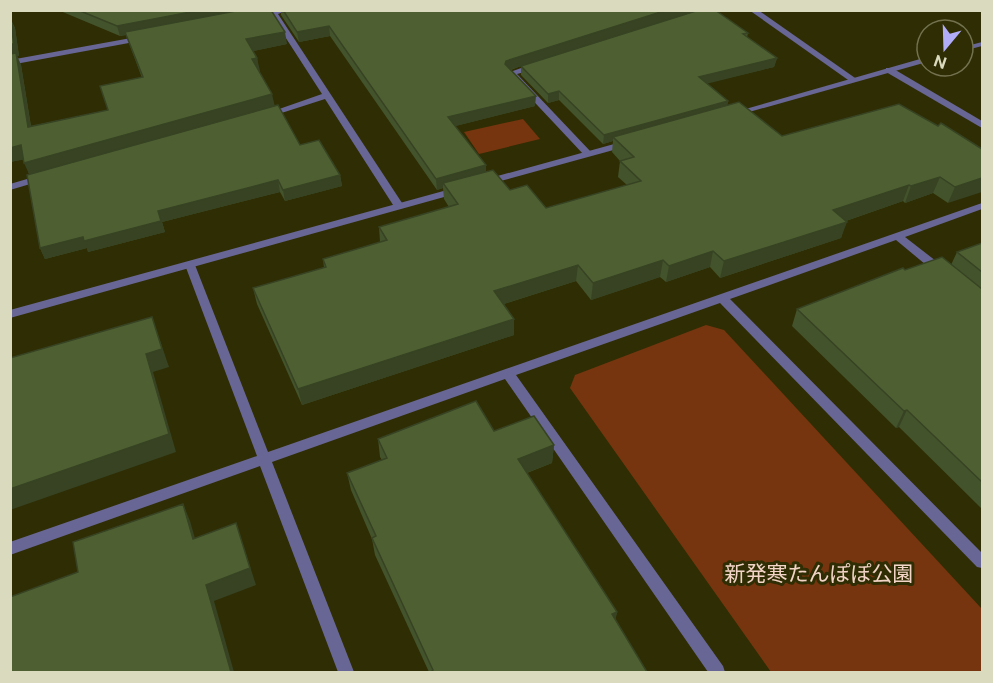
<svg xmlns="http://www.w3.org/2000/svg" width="993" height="683" font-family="'Public Sans','Noto Sans JP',sans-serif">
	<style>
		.green { fill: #76350e }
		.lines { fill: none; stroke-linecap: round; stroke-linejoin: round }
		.minor { fill: #686694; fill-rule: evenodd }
		.tertiary { fill: #686694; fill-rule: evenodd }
		.wall { fill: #43532b; fill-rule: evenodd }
		.shaded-wall { fill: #374323 }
		.building { fill: #4e6032; stroke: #374323; stroke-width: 1.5 }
		.labels { text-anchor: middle; stroke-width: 6; stroke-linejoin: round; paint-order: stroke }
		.near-park-label { font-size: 21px; fill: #f3d5c7; stroke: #2f2d04 }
	</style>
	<rect width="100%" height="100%" fill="#2f2d04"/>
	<g class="green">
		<path d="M523,119L540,139L479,154L464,132Z"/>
		<path d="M706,325L724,330L982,609V672H771L570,388L575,375Z"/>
	</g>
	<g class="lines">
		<g class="minor">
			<path d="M269,10H288L278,14L404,206L403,208H395L325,99L269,117H263L262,115L322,94L271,15L256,18L252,16Z"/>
			<path d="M749,10H758L858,80L851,82Z"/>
			<path d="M142,36L146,38L145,40L10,65V60Z"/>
			<path d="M535,63L539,66L538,68L517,74L591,152V156H585L507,73Z"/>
			<path d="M886,68H892L982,121V128L886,72Z"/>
			<path d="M44,174L49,177L47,179L10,190V184Z"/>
			<path d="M982,203V209L905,237L945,268L947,271L945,274H937L896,240L730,299L982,553V568L977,567L720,303L516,375L723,666L725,672H708L505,379L272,462L354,672H338L260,466L10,555V542L257,456L185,265L186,262H194L195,265L268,452Z"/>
		</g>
		<g class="tertiary">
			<path d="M982,42V46L963,51V47Z"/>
			<path d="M927,57V62L735,116L732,117L728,114Z"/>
			<path d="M625,141L628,142V146L486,185L481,182L483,180Z"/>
			<path d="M458,187L463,190L462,192L10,318V310Z"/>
		</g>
	</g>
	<g class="wall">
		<path d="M58,10H271L287,44L253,51L257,58L259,71L274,106L300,145L340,175L342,186L285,201L280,192L162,222L165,232L88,252L87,248L45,259L40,248L29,174L24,159L10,162V18L15,28L19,56H17L21,65L31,126L108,110L142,78L126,35L120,36Z"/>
		<path d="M281,10H697L553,56L748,33L747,37L777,58L774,67L707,83L728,101L727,106L782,136L938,126L982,149L948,203L933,193L905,203L903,201L846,221L841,238L720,278L710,267L666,282L660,277L591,300L576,281L504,304L514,319V335L302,405L257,304L253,288L324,268L323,259L380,242L379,227L449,207L444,199L443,188L437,190L330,36L299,42L281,15ZM521,66V75L548,103L559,100L603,144L613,141L612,152L620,161L618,177L627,185L546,208L510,190L486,171V165L455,126L535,106L511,70Z"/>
		<path d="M982,243V509L899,427L896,428L792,326L797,309L905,270L951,265L957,252Z"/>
		<path d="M494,431L554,445L552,463L527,473L617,612L615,620L647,672H429L375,555L372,539L351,490L347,473L382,460L380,457L378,439Z"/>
	</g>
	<g class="shaded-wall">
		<path d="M201,10H255L120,36L117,26Z"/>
		<path d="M667,10H697L506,71L505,64L506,61Z"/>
		<path d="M10,18L15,28L19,56H17L21,65L33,140L28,127L10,58Z"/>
		<path d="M329,26L330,36L299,42L297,32Z"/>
		<path d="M285,32L287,44L249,52L246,39Z"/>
		<path d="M257,58L260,71L255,72L252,59Z"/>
		<path d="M777,58L774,67L698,86L699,77Z"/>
		<path d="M559,91V100L548,103V94Z"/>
		<path d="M272,94L275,107L30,176L24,163Z"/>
		<path d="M536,96L535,106L448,128V117Z"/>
		<path d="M728,101L726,110L613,137V141L603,144L604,135Z"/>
		<path d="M21,145L27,159L10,162V148Z"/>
		<path d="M486,165V176L443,183V188L437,190L436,179Z"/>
		<path d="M340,175L342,186L285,201L283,190Z"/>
		<path d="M940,177L933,193L905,203L911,186Z"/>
		<path d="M982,178V192L948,203L955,187Z"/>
		<path d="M278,180L280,192L162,222L165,232L88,252L87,248L45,259L40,248L158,211Z"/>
		<path d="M909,185L903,201L828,227L833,210Z"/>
		<path d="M847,222L841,238L720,278L724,261Z"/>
		<path d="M713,251L710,267L666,282L669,266Z"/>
		<path d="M663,260L660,277L591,300L593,283Z"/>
		<path d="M578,265L576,281L494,307V291Z"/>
		<path d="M152,317L169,367L153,372L176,452L10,510V489L146,354Z"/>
		<path d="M514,319V335L302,405L298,389Z"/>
		<path d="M907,410L899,427L896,428L904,411Z"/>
		<path d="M554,445L552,463L518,476V459Z"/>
		<path d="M183,504L190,521L200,556L193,539Z"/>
		<path d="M236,523L256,585L214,601L234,672H231L206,585Z"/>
		<path d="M617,612L614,628L612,614Z"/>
	</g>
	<g class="building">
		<path d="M78,10H201L117,26Z"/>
		<path d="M241,10H271L285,32L246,39L257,58L252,59L272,94L24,163L21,145L10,148V54L16,53L28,127L108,110L100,86L143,77L125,32Z"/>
		<path d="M283,10H667L506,61L505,64L536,96L448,117L486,165L436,179L329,26L297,32Z"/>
		<path d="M699,10H715L748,33L743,34L777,58L699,77L728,101L604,135L559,91L548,94L521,66Z"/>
		<path d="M10,20L14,44H10Z"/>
		<path d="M739,102L782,136L899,104L938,126L941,123L982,149V178L955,187L940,177L911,186L909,185L833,210L847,222L724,261L713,251L669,266L663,260L593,283L578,265L494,291L514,319L298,389L253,288L326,267L323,259L387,240L379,227L458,204L443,183L493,170L510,190L527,185L546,208L641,181L620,161L634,157L613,137Z"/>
		<path d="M278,105L300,145L319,140L340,175L283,190L278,180L158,211L161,221L84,241L83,237L40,248L27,175Z"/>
		<path d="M982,243V272L957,252Z"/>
		<path d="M942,257L982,289V482L907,410L904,411L797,309L903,268L905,270Z"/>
		<path d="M152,317L162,349L146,354L169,434L10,489V358Z"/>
		<path d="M476,401L494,431L534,416L554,445L518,459L617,612L612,614L647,672H432V671L433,670L372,538L376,536L347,473L387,458L378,439Z"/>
		<path d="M183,504L193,539L236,523L250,568L206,585L231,672H10V597L78,572L73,542Z"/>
	</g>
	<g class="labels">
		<g class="near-park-label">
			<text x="819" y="581">新発寒たんぽぽ公園</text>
		</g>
	</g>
	<rect width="993" height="683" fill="none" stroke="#dadabf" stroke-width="24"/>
	<g transform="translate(945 48) rotate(199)"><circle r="28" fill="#2f2d04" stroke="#73724f" stroke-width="1.5"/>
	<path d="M0-4.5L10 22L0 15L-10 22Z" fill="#b2adf9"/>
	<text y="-9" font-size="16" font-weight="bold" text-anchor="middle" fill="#dadabf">N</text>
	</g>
</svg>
